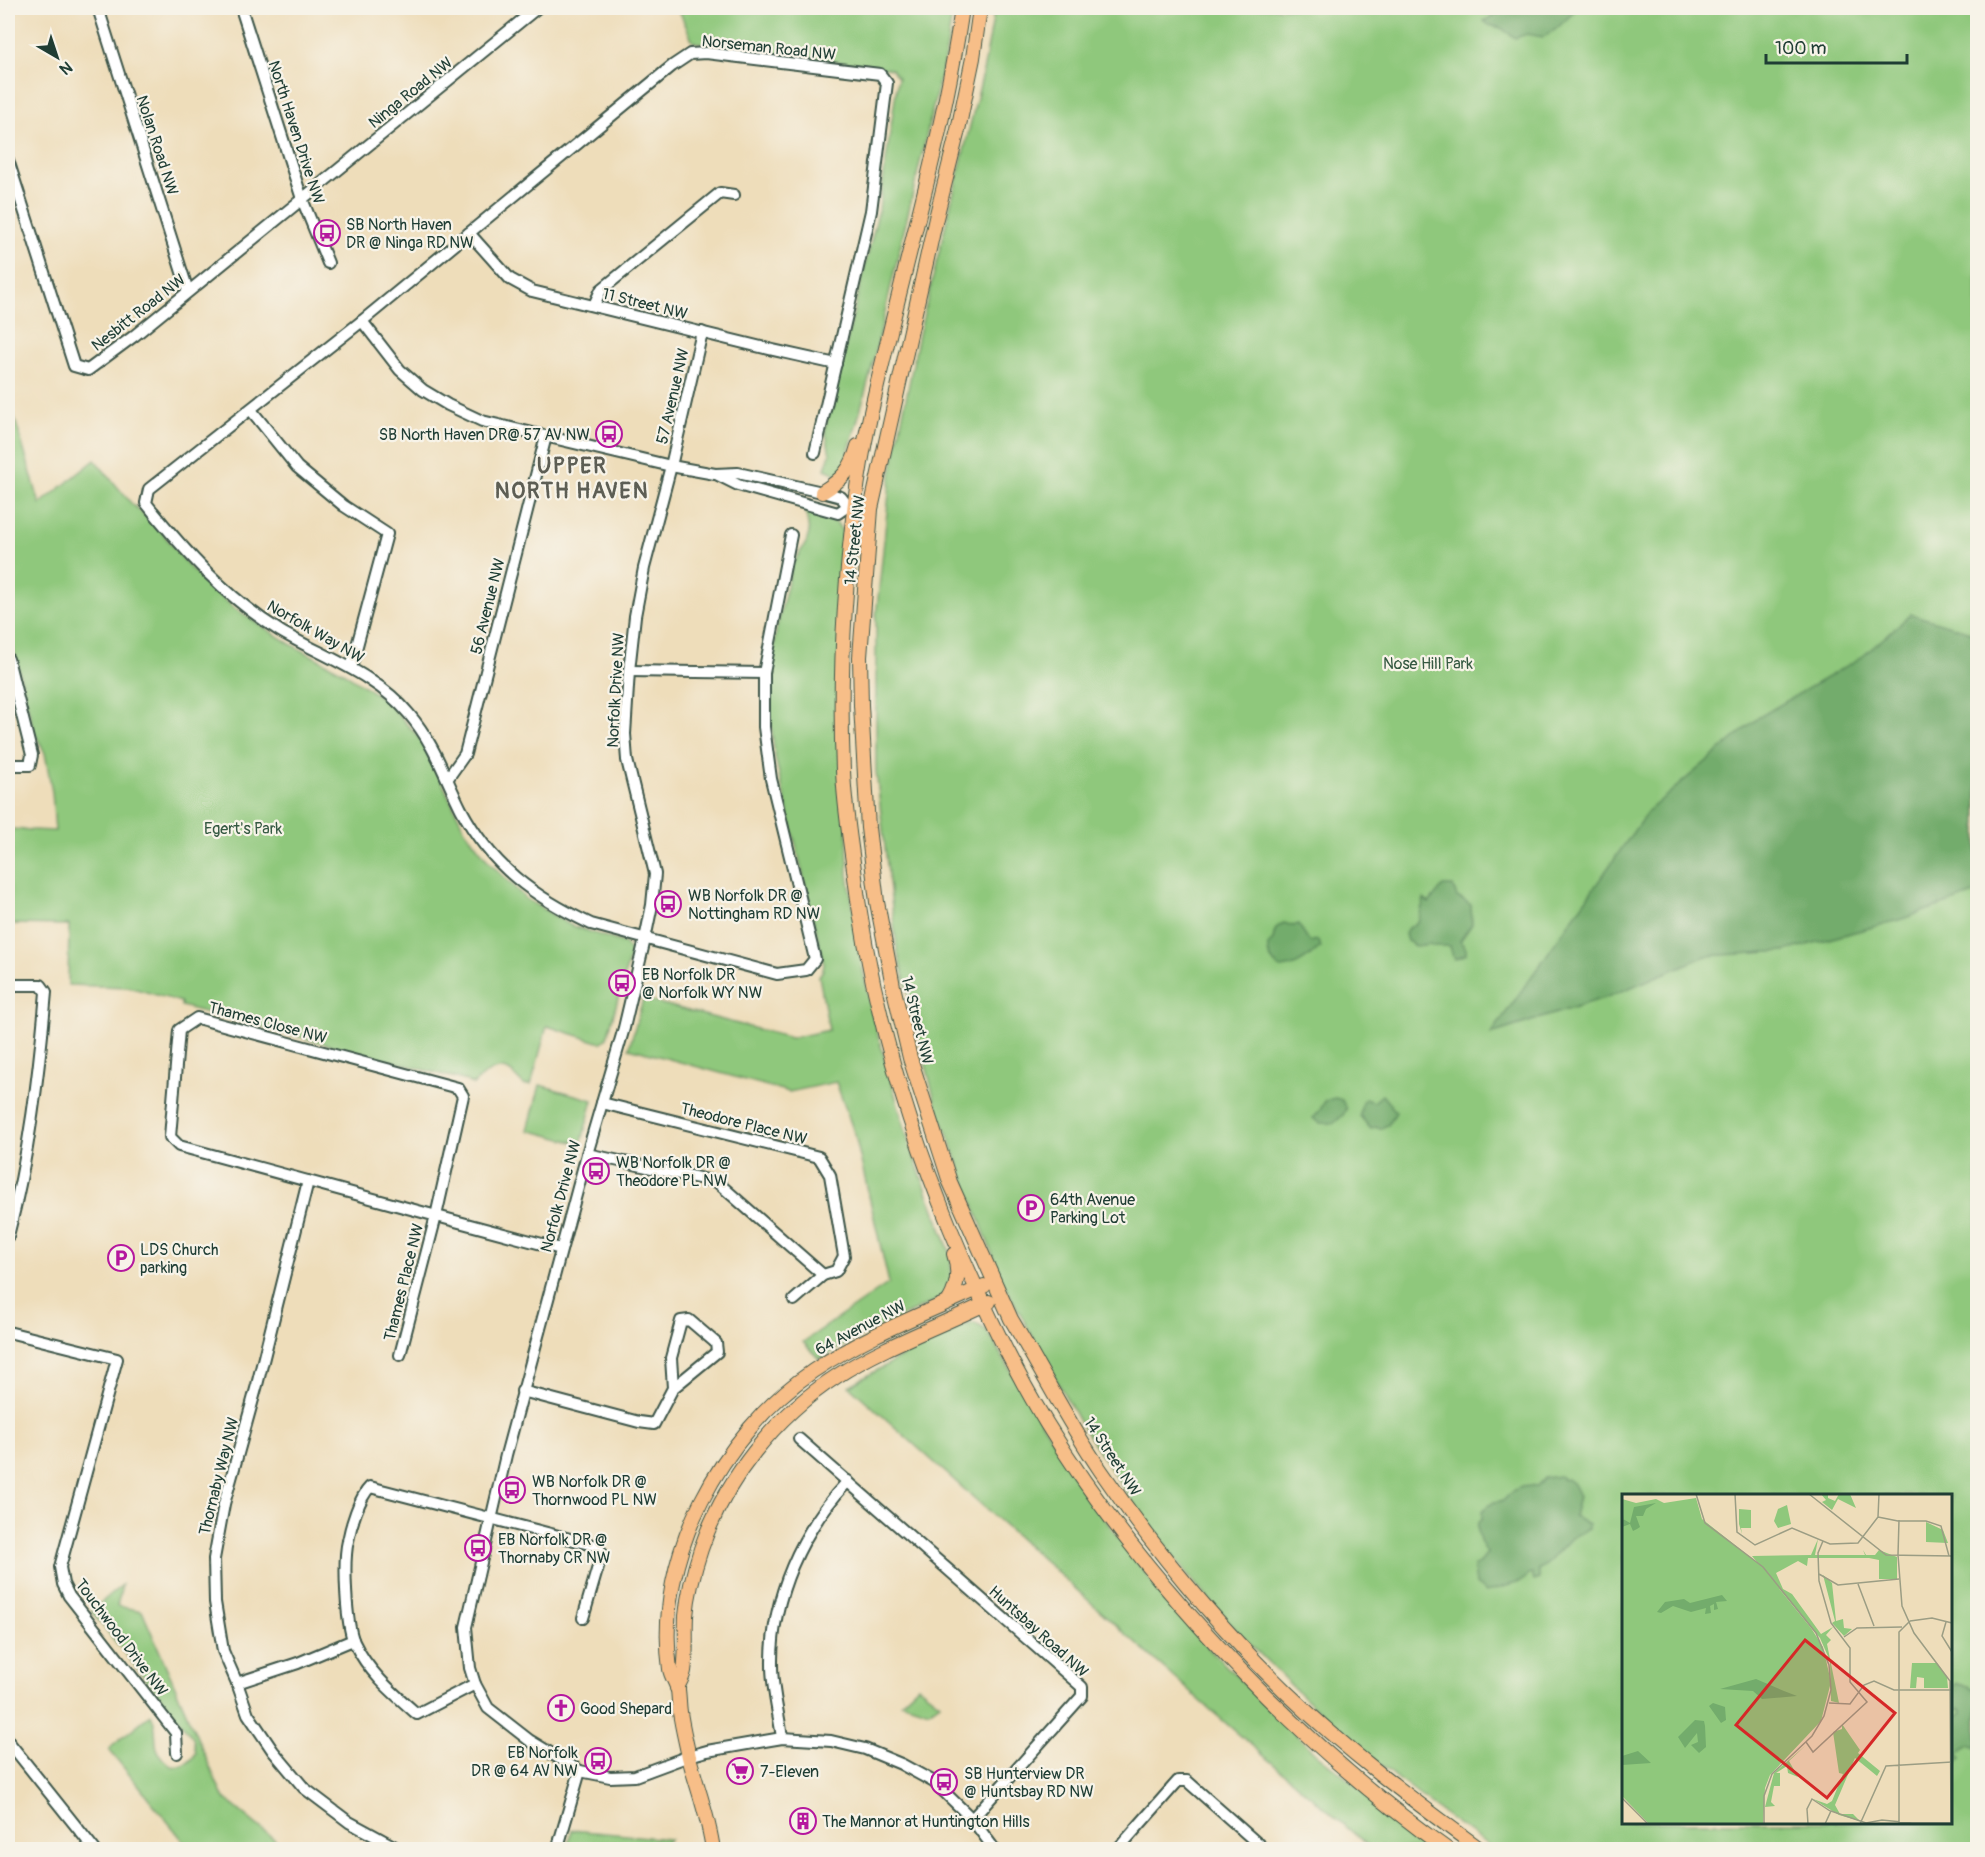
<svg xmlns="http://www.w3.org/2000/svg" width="1985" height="1857" font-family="Pangolin,sans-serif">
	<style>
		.green { fill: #8fc87c; stroke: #578258; stroke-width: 1.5; fill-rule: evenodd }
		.forest { fill: #73ac6c; stroke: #497450; stroke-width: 1.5 }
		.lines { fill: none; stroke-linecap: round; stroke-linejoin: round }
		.minor-casing { stroke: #3e5548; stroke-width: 14 }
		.major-casing { stroke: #3e5548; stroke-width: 16 }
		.minor { stroke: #fff; stroke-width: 10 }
		.major { stroke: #f7be88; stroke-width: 14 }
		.labels { text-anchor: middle; stroke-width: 4.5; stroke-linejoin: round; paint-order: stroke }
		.street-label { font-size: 16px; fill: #1f3d34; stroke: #f7f3e8 }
		.poi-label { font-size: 16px; fill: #1f3d34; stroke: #f7f3e8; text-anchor: start }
		.park-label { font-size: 16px; fill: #355942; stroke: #f7f3e8 }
		.district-label { font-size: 22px; font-weight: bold; letter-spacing: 1.5px; fill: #5d5e54; stroke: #f7f3e8 }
		.inset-road { fill: none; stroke: #9b9d84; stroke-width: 1.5 }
		.view { fill: #d62828; fill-opacity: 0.15; stroke: #d62828; stroke-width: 3 }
		.inset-edge { fill: none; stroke: #1f3d34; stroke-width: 3 }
	</style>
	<rect width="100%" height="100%" fill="#f7f3e8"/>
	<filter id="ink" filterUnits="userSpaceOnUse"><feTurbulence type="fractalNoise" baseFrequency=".0167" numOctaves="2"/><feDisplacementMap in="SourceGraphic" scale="12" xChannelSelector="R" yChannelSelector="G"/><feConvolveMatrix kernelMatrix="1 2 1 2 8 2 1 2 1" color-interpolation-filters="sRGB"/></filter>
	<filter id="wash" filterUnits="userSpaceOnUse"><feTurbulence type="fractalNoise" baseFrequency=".008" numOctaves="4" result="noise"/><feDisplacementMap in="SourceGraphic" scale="24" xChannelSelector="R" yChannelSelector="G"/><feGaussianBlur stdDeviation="1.35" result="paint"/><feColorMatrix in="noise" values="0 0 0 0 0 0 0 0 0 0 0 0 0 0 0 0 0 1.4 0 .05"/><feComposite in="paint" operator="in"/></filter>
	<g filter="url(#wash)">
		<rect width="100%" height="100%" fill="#eeddba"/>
		<g class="green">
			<path d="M678,8H953L946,52L871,371L856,426L845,463L839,475L825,469L830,454L825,429L879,209L898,78L892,69L693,42Z"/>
			<path d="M995,8H1977V1849H1494L1446,1816L1402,1782L1338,1729L1297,1691L1239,1633L1190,1578L1140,1513L1081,1425L1002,1280L935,1101L897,950L876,771V617L891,474L919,334L982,77ZM1624,1496H1950V1822H1624Z"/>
			<path d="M8,396L40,504L95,460L131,503L157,526L191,569L234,608L290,644L343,672L385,700L422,741L465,830L489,862L526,899L570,925L624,943L631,952L607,1038L601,1043L547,1026L531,1085H524C519,1081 514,1074 509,1071C495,1064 482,1076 473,1085L467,1081L181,1006V1002L129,987L68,985L69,925L8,924V829L55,831L52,792L45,753L34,732L8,625Z"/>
			<path d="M806,511L837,523L842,531L848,874L862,966L874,1022L910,1146L951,1255L952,1287L940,1299L874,1329L819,1359L803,1342L889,1283L855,1135L836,1082L789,1092L629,1048L643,999L791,1038L829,1030L819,976L823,970L824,964L775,757L770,715L771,664L777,627L792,565L806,543L809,533Z"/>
			<path d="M540,1085L593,1100L581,1144L528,1130Z"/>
			<path d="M974,1323L985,1329L993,1341L1078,1483L1157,1589L1212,1652L1316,1754L1437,1849H1372L1213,1712L849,1386L955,1327Z"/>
			<path d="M122,1585L117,1606L142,1611L223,1797L286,1849H190L110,1751V1747L151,1714C162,1737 146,1748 171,1766C183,1768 190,1763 196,1753L193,1738L91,1611Z"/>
			<path d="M918,1686L940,1703L929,1711L901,1702Z"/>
			<path d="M572,1830L670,1839L658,1849H566Z"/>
		</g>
		<g class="forest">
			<path d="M1501,8H1573L1574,12L1555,30L1543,37L1527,34L1515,38L1501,28L1489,25L1484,21L1498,14Z"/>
			<path d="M1911,614L1977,634V893L1902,919L1785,951L1706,956L1610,996L1491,1034L1648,811L1759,717L1862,657Z"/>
			<path d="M1443,886H1453L1457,897L1471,905L1472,924L1460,941L1466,949V954L1455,959L1452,954L1450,946H1433L1430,944L1416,946L1407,941L1405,934L1407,929L1418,922L1424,899L1429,903Z"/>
			<path d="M1284,923L1293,926L1298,924L1310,942L1317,940L1321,947C1306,958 1298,967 1280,968C1271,962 1267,955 1268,945L1273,940C1274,931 1276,926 1284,923Z"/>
			<path d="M1382,1095L1396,1112L1389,1124L1380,1129L1376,1127L1371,1129L1360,1116L1362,1102L1365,1099L1374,1102Z"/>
			<path d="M1335,1098L1342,1100L1346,1109L1343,1115L1334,1123H1320L1313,1118L1320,1110L1325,1101Z"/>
			<path d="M1560,1476L1563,1480L1567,1479L1573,1484L1579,1496L1574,1516L1588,1524V1529L1571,1538L1545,1566L1539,1569V1579L1534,1581L1532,1573L1520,1582L1486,1592L1476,1584L1474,1566L1481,1562L1487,1553C1480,1542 1477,1535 1478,1522L1482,1520V1511L1494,1502L1503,1501C1514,1489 1520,1484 1536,1487L1544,1478Z"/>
			<path d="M1957,1684L1969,1686L1977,1691V1748L1969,1745L1958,1754L1962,1758L1956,1764L1953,1763L1951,1765V1714L1955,1716L1962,1713L1961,1709H1954L1951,1705V1688Z"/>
		</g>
	</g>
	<g filter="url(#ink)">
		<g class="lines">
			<defs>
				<g id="minor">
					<path d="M98,8L188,291"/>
					<path d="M241,8L302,199L328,263"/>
					<path d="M8,160L74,366L88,370L134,336L537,8"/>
					<path d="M469,233L510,279L532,291L773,350L836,364"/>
					<path d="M594,305L601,290L720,193L734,195"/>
					<path d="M362,321L400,370L423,390L448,405L482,421L671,466L715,474L738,473L822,492L841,497L848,506"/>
					<path d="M702,332L671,466L644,568L635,616L629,671L625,734L627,760L655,874L652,905L645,939L624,1028L587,1154L506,1455L466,1627L470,1668L475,1684L488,1708L529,1740L580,1771L610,1777L635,1776L689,1756L707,1751L782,1738L831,1741L865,1749L901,1764L934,1782L972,1819L995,1850"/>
					<path d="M251,410L297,467L344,506L387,534L351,668"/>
					<path d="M718,475L738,485L838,513L848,506L871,509"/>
					<path d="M791,535L764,673V727L771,779L815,959L806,970L777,974L591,924C534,897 491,866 461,809C444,775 434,743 409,714C376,674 324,657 280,631C227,598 185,552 146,503L149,489L362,321L672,66L690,54L706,53L880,74L887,83L871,211L815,453"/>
					<path d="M8,659L32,755L30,765H8"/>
					<path d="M629,671L764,673"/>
					<path d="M448,778L465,754L546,436"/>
					<path d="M8,985H41L46,992C39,1074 29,1156 8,1236"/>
					<path d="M602,1103L819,1157L830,1175L844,1256L836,1271L823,1275L794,1300"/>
					<path d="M587,1154L717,1182L823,1275"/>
					<path d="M308,1181L257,1385L224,1504L214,1559L215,1602L223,1651L237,1683L248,1714L273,1751L304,1788L349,1822L395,1847L403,1850"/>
					<path d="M8,1332L117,1359L60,1567L63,1584L69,1596L176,1733L177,1753"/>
					<path d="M400,1355L436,1216L463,1096L458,1088L197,1018L179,1030L170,1137L179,1146C306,1180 433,1216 561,1249"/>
					<path d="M522,1391L639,1422L654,1424L673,1388L717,1352L716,1343L689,1320L681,1321L671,1358L673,1388"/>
					<path d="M799,1439L1082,1687V1696L972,1819"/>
					<path d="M237,1683L298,1663L353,1640"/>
					<path d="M475,1684L417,1714C393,1693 368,1672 354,1642C346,1624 343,1561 348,1541C351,1525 359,1498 370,1487L597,1546L602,1553L583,1618"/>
					<path d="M782,1738C779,1714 772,1690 772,1665C771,1597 802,1530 848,1481"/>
					<path d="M8,1741L95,1850"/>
					<path d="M557,1850L580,1771"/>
					<path d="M1117,1850L1178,1781H1187L1265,1850"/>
				</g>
				<g id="major">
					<path d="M962,8C946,120 914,230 888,340C875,393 862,447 855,502C844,590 839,681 843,770C844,801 849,832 853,862C868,990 902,1112 951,1230C979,1297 1009,1362 1047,1424C1108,1524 1184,1614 1267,1697C1323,1752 1383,1804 1448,1850"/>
					<path d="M980,8L973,58L958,130L936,218L871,509L860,657L861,705L868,828L877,902L893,986L910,1058L950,1182L1011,1319C1041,1369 1068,1423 1101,1471C1155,1550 1218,1626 1287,1693C1347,1751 1414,1801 1481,1850"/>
					<path d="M822,492C842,480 852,469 858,446"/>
					<path d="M949,1301C958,1286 960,1271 954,1254"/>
					<path d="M677,1688C679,1683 683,1677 684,1671C687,1653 685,1634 686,1616C688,1594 694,1570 701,1549C725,1479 775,1416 837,1376C882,1347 940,1326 989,1302"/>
					<path d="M713,1850C709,1818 697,1788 689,1757C686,1742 682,1727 680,1712C679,1705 679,1697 678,1690C676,1682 671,1676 670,1669C654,1557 722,1433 813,1371C866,1335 926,1313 984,1286"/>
				</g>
			</defs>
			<use href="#minor" class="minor-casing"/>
			<use href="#major" class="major-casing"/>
			<use href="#minor" class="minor"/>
			<use href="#major" class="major"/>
		</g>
	</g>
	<defs>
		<symbol id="bus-ring" viewBox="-11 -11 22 22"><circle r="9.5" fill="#f7f3e8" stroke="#b5179e" stroke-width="1.5"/><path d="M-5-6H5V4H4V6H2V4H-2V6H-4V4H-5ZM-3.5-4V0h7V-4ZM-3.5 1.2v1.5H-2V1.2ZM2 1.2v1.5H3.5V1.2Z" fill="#b5179e"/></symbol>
		<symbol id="parking-ring" viewBox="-11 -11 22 22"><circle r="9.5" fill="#f7f3e8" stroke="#b5179e" stroke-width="1.5"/><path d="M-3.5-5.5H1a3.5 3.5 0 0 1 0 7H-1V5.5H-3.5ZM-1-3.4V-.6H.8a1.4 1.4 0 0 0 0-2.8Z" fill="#b5179e"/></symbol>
		<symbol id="church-ring" viewBox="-11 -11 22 22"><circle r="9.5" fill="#f7f3e8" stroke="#b5179e" stroke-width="1.5"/><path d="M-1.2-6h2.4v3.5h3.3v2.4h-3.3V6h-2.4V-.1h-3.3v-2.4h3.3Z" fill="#b5179e"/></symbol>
		<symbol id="supermarket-ring" viewBox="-11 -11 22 22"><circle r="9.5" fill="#f7f3e8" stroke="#b5179e" stroke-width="1.5"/><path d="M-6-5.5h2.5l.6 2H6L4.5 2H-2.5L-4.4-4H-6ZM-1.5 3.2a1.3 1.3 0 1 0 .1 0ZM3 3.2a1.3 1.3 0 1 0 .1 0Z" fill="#b5179e"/></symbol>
		<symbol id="building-ring" viewBox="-11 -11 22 22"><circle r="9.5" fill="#f7f3e8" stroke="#b5179e" stroke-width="1.5"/><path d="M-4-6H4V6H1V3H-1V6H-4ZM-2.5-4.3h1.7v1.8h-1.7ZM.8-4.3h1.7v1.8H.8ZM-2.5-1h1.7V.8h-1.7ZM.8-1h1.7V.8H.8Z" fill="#b5179e"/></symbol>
	</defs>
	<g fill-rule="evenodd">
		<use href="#bus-ring" x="312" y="218" width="30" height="30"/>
		<use href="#bus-ring" x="594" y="419" width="30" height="30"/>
		<use href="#bus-ring" x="653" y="889" width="30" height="30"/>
		<use href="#bus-ring" x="607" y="968" width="30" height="30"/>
		<use href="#bus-ring" x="581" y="1156" width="30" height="30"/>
		<use href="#parking-ring" x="1016" y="1193" width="30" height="30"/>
		<use href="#parking-ring" x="106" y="1243" width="30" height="30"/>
		<use href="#bus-ring" x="497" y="1475" width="30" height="30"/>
		<use href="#bus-ring" x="463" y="1533" width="30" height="30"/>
		<use href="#church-ring" x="546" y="1693" width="30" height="30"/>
		<use href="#bus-ring" x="583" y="1746" width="30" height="30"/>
		<use href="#supermarket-ring" x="725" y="1756" width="30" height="30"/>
		<use href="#bus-ring" x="929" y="1767" width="30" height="30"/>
		<use href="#building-ring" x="788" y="1806" width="30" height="30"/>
	</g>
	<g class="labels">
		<g class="street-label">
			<text transform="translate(769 47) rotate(6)" y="6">Norseman Road NW</text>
			<text transform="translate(410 92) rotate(-39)" y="6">Ninga Road NW</text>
			<text transform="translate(297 132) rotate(72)" y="6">North Haven Drive NW</text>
			<text transform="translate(158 145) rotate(72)" y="6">Nolan Road NW</text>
			<text transform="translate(645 303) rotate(14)" y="6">11 Street NW</text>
			<text transform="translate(138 312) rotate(-38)" y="6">Nesbitt Road NW</text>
			<text transform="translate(672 396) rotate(-77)" y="6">57 Avenue NW</text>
			<text transform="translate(854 540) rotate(-84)" y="6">14 Street NW</text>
			<text transform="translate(487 606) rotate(-76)" y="6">56 Avenue NW</text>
			<text transform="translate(316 631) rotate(30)" y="6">Norfolk Way NW</text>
			<text transform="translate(615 690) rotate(-87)" y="6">Norfolk Drive NW</text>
			<text transform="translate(918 1020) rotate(76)" y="6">14 Street NW</text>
			<text transform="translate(268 1022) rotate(15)" y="6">Thames Close NW</text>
			<text transform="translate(744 1123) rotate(14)" y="6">Theodore Place NW</text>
			<text transform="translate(560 1196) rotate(-75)" y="6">Norfolk Drive NW</text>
			<text transform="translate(403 1282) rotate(-76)" y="6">Thames Place NW</text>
			<text transform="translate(860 1327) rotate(-28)" y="6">64 Avenue NW</text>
			<text transform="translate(1113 1456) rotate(57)" y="6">14 Street NW</text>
			<text transform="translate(218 1476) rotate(-76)" y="6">Thornaby Way NW</text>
			<text transform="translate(1039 1631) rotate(42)" y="6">Huntsbay Road NW</text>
			<text transform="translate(122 1637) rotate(53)" y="6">Touchwood Drive NW</text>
		</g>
		<g class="poi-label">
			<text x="346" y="230">SB North Haven<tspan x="346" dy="18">DR @ Ninga RD NW</tspan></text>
			<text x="590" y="440" text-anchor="end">SB North Haven DR@ 57 AV NW</text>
			<text x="688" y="901">WB Norfolk DR @<tspan x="688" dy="18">Nottingham RD NW</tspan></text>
			<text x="642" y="980">EB Norfolk DR<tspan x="642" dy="18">@ Norfolk WY NW</tspan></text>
			<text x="616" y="1168">WB Norfolk DR @<tspan x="616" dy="18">Theodore PL NW</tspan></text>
			<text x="1050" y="1205">64th Avenue<tspan x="1050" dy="18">Parking Lot</tspan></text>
			<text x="140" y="1255">LDS Church<tspan x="140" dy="18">parking</tspan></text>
			<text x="532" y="1487">WB Norfolk DR @<tspan x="532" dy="18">Thornwood PL NW</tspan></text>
			<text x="498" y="1545">EB Norfolk DR @<tspan x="498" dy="18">Thornaby CR NW</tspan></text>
			<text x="580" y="1714">Good Shepard</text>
			<text x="578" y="1758" text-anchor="end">EB Norfolk<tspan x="578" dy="18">DR @ 64 AV NW</tspan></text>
			<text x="760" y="1777">7-Eleven</text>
			<text x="964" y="1779">SB Hunterview DR<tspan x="964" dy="18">@ Huntsbay RD NW</tspan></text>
			<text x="822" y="1827">The Mannor at Huntington Hills</text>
		</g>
		<g class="park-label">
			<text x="1428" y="669">Nose Hill Park</text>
			<text x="243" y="834">Egert's Park</text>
		</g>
		<g class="district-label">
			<text x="572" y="473">UPPER<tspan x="572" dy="25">NORTH HAVEN</tspan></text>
		</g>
	</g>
	<g transform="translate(1622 1494)">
		<rect width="330" height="330" fill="#eeddba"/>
		<path d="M199,0H206V4L213,7L217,0H228L234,14L216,5L210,16L200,8L204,6ZM74,4L80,25L137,70L189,134L201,153L209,188L199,227L148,281L143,294L141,330H27L0,302V5L14,9L34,5L42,9ZM165,11L169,30L156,34L152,27L156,15ZM117,15L129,16V34H119L120,40L117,30ZM304,28L321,36L326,49L304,48ZM196,45L193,61H243L241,56L244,61H253L257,56L275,63V85H257V66L247,64H186L185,72L176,67L154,79L161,95L170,100L199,140L211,133L204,141L209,146L205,150L217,209L209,207L208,167L198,144L130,62L189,61ZM201,81L210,89L214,127L221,125L222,134L230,135L222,142L210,129L213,127ZM290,169H315L325,183L326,194H302V184L295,183L294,194H288ZM220,230L238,256L236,259L258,277L255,282L233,264L213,311L218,320H231L238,327L217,321L191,305L205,310L210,307L221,280L217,279L211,238L220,235ZM184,251L167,267L176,283L166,279L165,272L154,279H158V292H152L149,308L153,312L143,313L152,279Z" fill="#8fc87c"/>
		<path d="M34,9L24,15L21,22H14L18,33L15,35L11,37L8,30L0,33L2,21L1,25L8,29L12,13ZM100,101L105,107L94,108L96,115L92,116V110L88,112L89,119L83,120L84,114L69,118L51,112L39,119L35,118L43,108L62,105L68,109ZM134,185L162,197L175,202L140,205L131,197L98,195ZM91,209L103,213L104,226L99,229L87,212ZM73,226L82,227L83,232L84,253L77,259L69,251L76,248L75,239L63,254L56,243ZM16,257L29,269L0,271V262Z" fill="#73ac6c"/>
		<path class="inset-road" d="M74,0L83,29L141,73L194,139L207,171L209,196L202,222L190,242L150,280L142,302V330M113,0L115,38L133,51L170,34L208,50L236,49L256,23L257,0M187,0L264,61L330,62M256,23L276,27M275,27H304L319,32L327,62M276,61L277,26M276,61L280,112L292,139L328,187L329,330M197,80L216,91L277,85M236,90L252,132M288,127L310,124L330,129M324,128L320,142L330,158M222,143L235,134L280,133M277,182V138L288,127M207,209L228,210L242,191L252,187L272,196H330M184,248L191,258L245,208L228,188V154L209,129L197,87L196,59L201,47M0,304L26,330M287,329H330M186,330L185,315L190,305L208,317M203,330L209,317L244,329L260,326L290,329M238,330L264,272L330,268M277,330V180"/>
		<path class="view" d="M183,146L273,219L205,304L114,231Z"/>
		<rect width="330" height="330" class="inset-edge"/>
	</g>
	<rect width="1985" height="1857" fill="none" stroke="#f7f3e8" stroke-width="30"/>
	<g transform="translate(57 57) rotate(141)" stroke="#f7f3e8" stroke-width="4.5" paint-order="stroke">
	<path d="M0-4.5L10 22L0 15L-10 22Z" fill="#1f3d34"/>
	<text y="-9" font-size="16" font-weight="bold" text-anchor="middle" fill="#1f3d34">N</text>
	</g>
	<path d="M1766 54v9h141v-9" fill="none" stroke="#1f3d34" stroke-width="3"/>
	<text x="1775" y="54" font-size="18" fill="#1f3d34" stroke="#f7f3e8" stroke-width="4.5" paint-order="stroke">100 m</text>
</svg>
